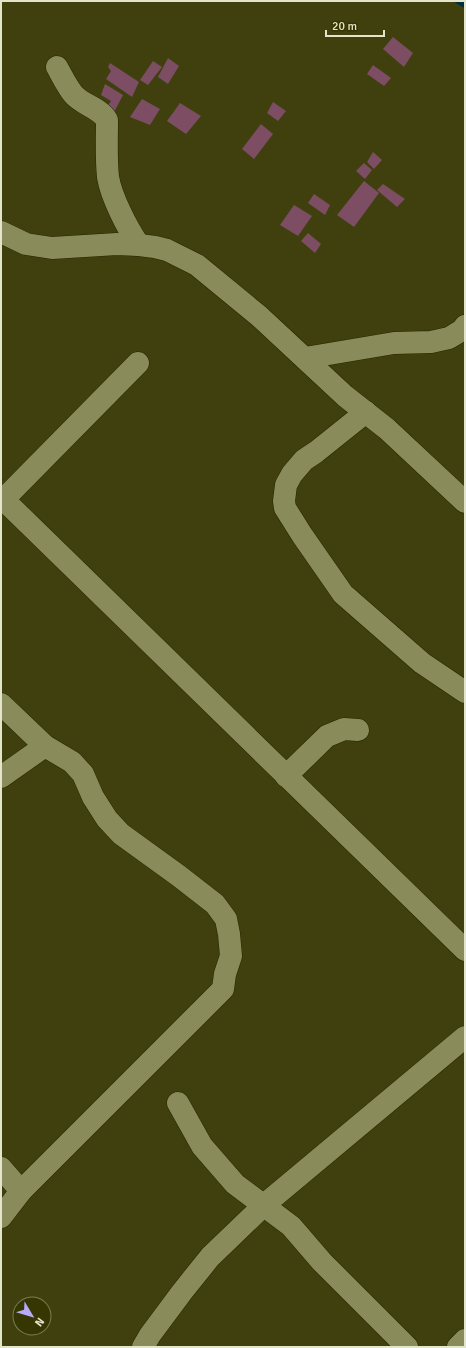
<svg xmlns="http://www.w3.org/2000/svg" width="466" height="1348" font-family="Signika,sans-serif">
	<style>
		.lines { fill: none; stroke-linecap: round; stroke-linejoin: round }
		.stream { stroke: #002d3f; stroke-width: 6 }
		.building { fill: #7c4d63 }
		.minor-casing { stroke: #262601; stroke-width: 23 }
		.minor { stroke: #898c5a; stroke-width: 22 }
	</style>
	<rect width="100%" height="100%" fill="#3f400e"/>
	<g class="lines">
		<path class="stream" d="M458,1L465,5"/>
	</g>
	<g class="building">
		<path d="M393,37L413,53L404,67L383,49Z"/>
		<path d="M168,58L179,66L168,84L158,77Z"/>
		<path d="M153,61L162,67L148,85L140,80Z"/>
		<path d="M110,63L139,82L132,97L106,79L111,71L108,67Z"/>
		<path d="M373,65L391,78L384,86L367,74Z"/>
		<path d="M105,84L123,95L112,116L104,111L111,101L101,95Z"/>
		<path d="M142,99L160,109L150,125L130,117Z"/>
		<path d="M273,102L286,111L278,121L267,113Z"/>
		<path d="M180,103L201,116L186,134L167,121Z"/>
		<path d="M261,124L273,134L254,159L242,149Z"/>
		<path d="M373,152L382,160L374,169L367,162Z"/>
		<path d="M364,163L372,170L365,179L356,171Z"/>
		<path d="M364,181L379,193L354,227L337,215Z"/>
		<path d="M383,184L405,199L397,207L377,190Z"/>
		<path d="M314,194L330,205L325,215L308,203Z"/>
		<path d="M294,205L312,216L298,236L280,225Z"/>
		<path d="M308,233L321,244L315,253L301,241Z"/>
	</g>
	<g class="lines">
		<defs>
			<g id="minor">
				<path d="M57,67C62,76 67,87 74,95C83,105 100,108 107,120C107,139 106,158 108,177C111,196 127,228 139,245"/>
				<path d="M1,232L26,244L52,248L117,244L139,245L155,247L167,250L197,265L259,316L345,396L387,429L465,502"/>
				<path d="M305,358L394,343L431,342L449,338L462,330L465,326"/>
				<path d="M366,412L316,452L304,460L292,474L286,485L284,501L285,508L302,535L343,594L422,663L465,692"/>
				<path d="M1,497L465,950"/>
				<path d="M1,502L138,363"/>
				<path d="M1,704L45,746L72,762L83,774L93,797L107,819L121,834L179,876L215,904L226,919L229,934L231,956L225,974L223,989L21,1191"/>
				<path d="M286,776L327,736L344,729L358,730"/>
				<path d="M1,777L45,746"/>
				<path d="M178,1103L202,1146L235,1184L291,1226L322,1262L407,1347"/>
				<path d="M1,1168L21,1191L1,1217"/>
				<path d="M143,1347L150,1335L182,1292L210,1257L264,1205L465,1037"/>
				<path d="M458,1347L465,1340"/>
			</g>
		</defs>
		<use href="#minor" class="minor-casing"/>
		<use href="#minor" class="minor"/>
	</g>
	<rect width="466" height="1348" fill="none" stroke="#e3e5cb" stroke-width="4"/>
	<g transform="translate(32 1316) rotate(128)"><circle r="19" fill="#353601" stroke="#7b7c52"/>
	<path d="M0-3L7 15L0 10L-7 15Z" fill="#b7abf8"/>
	<text y="-6" font-size="11" font-weight="bold" text-anchor="middle" fill="#e3e5cb">N</text>
	</g>
	<path d="M326 30v6h58v-6" fill="none" stroke="#e3e5cb" stroke-width="2"/>
	<text x="332" y="30" font-size="12" fill="#e3e5cb" stroke="#353601" stroke-width="3" paint-order="stroke">20 m</text>
</svg>
